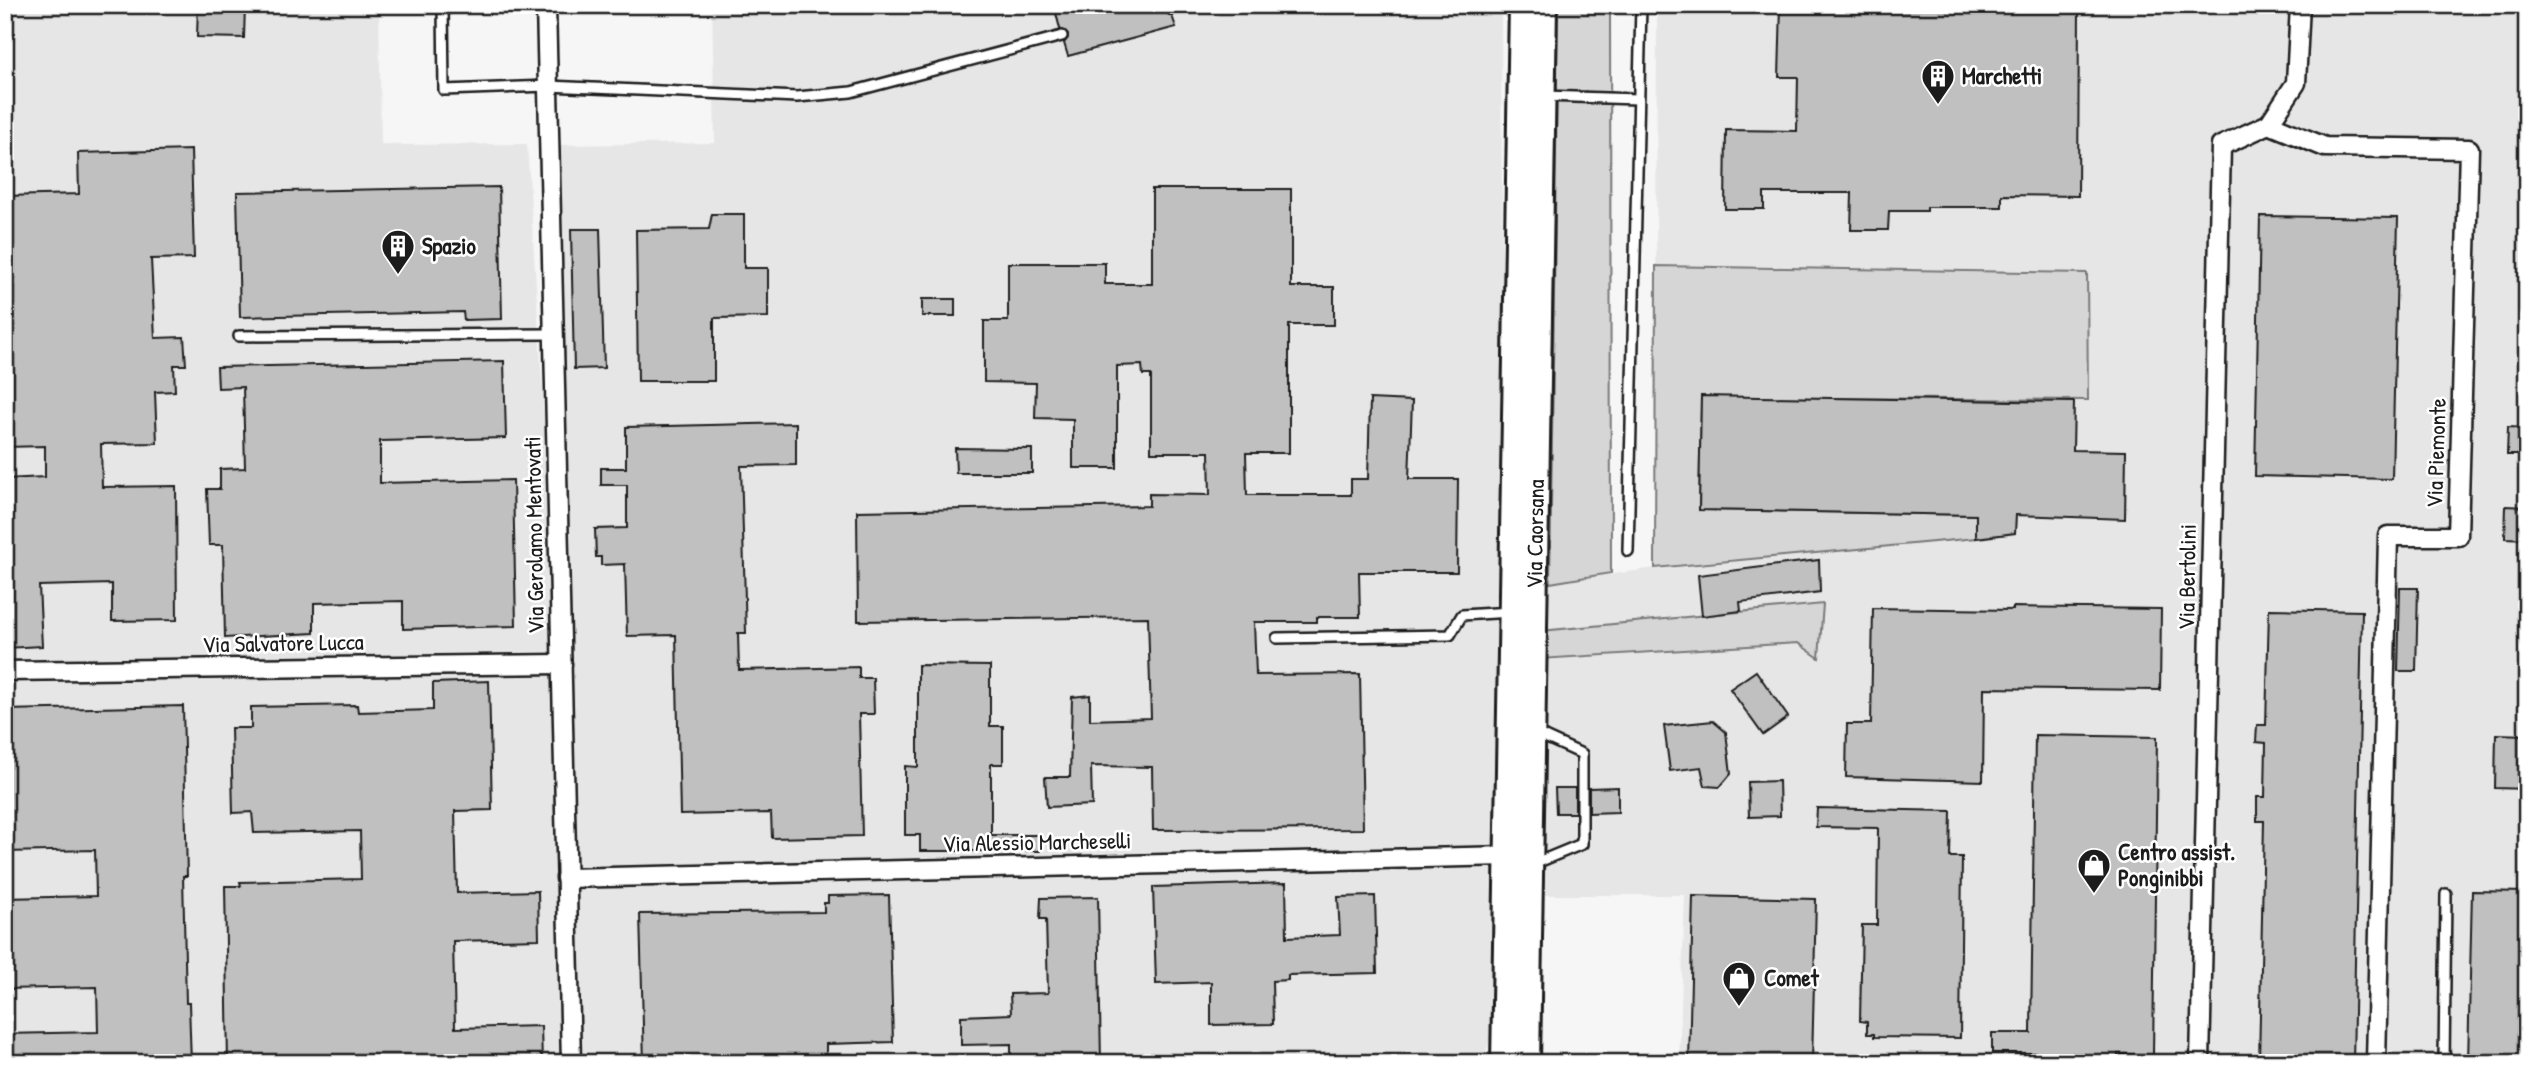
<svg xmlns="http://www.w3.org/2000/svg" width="2532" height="1068" font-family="'Patrick Hand',sans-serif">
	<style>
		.built { fill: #e6e6e6 }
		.green { fill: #d6d6d6; stroke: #797979; stroke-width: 2 }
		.building { fill: #c0c0c0; stroke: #1c1c1c; stroke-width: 2 }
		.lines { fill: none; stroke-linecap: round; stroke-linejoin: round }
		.lane-casing { stroke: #1c1c1c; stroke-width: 14 }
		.street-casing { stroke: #1c1c1c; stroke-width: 23 }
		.primary-casing { stroke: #1c1c1c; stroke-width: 32 }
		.lane { stroke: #fff; stroke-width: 9 }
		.street { stroke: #fff; stroke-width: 18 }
		.primary { stroke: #fff; stroke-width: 26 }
		.labels { text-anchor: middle; stroke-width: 5; stroke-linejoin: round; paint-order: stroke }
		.poi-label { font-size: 23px; font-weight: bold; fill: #1c1c1c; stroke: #fff; text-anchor: start }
		.street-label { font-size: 23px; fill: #1c1c1c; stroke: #fff }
	</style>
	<rect width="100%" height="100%" fill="#f6f6f6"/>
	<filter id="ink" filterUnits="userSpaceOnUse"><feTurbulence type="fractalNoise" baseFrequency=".0143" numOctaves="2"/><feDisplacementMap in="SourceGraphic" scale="14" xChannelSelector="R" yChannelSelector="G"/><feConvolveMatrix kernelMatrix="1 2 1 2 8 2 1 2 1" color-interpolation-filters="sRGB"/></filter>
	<g filter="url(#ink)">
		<g class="built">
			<path d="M5,5H379L381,145L527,144L560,664L556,145L715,143L712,5H1501L1503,463L1497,981L1490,1039L1483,1063H5Z"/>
			<path d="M1657,5H2527V1063H1679L1685,895H1543L1540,659L1798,643L1818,658L1822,604L1541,631L1550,583L1655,568Z"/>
		</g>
		<g class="green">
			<path d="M1558,5H1610L1611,573L1550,583Z"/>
			<path d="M1656,266L2087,273L2088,400L1701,397L1699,510L1976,515V538L1655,568Z"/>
			<path d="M1823,604L1819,658L1798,643L1540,659L1541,631Z"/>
		</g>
		<g class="building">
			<path d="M198,5H245L244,38L197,37Z"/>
			<path d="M1054,5H1165V12L1172,16L1176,27L1068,56L1064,43L1068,38V34L1060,29Z"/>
			<path d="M1781,5H2079L2078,196L2002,195V207H1927V211H1889L1888,230H1851L1852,193H1764V209H1725L1726,130L1797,131L1798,77H1779Z"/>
			<path d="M191,150L194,258L151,259L155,338L184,337L186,365H174L175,391L155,392L157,443L101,444L102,487L176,486L177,620L112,621V584L39,586L42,646L5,648V479L45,477V446L5,447V196L79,194L78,153Z"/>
			<path d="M499,187L502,319L464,320L463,312L240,317L237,192Z"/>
			<path d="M1152,189H1291V287H1334V325H1289V453H1246L1247,495H1351V479H1368L1370,399L1412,401L1409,479H1458L1457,572H1359L1360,617H1317V622H1254L1256,675L1360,674L1363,829L1153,830L1152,767L1091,766L1092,805L1047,807L1045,777H1070L1072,697L1090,695V720L1151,718L1148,617L858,621L857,511L1149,506V494L1210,495L1209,452H1151V375H1143L1142,365L1117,366V468H1073V419L1035,418L1036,383L984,382V321H1008V263H1105V284H1152Z"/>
			<path d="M712,214H744V268H768V317L714,318V381H638L636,230L709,229Z"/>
			<path d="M2260,216L2398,218L2392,479L2255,476Z"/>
			<path d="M571,229H600L604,368L574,369Z"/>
			<rect x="922" y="299" width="33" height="17"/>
			<path d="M504,361L506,438L380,441V483L513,480L516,626L403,629V601L314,603V633L225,638L223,545H209L207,489H220V469L245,468L243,387L218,388L217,367Z"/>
			<path d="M1701,396L2074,402L2073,450L2126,451L2125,519L2016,515L2015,533L1976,538V515L1699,510Z"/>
			<path d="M796,423V465L741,466L746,633H738L739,670L859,667V678H873L874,714H859L862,836L772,838L771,813L680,815L676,635L627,636L625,564L601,565V557H596L595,529L627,528V485H601V468H626V427Z"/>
			<path d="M2508,427L2527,428V455H2507Z"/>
			<path d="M955,448L1032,449V473H956Z"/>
			<path d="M2506,506L2527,507V539L2505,538Z"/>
			<path d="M1819,560L1820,592L1740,602L1741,611L1702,616L1698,575Z"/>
			<path d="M2400,588H2418L2416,671H2398Z"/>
			<path d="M2013,607L2161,609L2160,690L1984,688L1983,781L1846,777L1847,724H1871L1873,608L2013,610Z"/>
			<path d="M2269,609L2362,611L2353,1063H2259L2264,821H2257V797H2265L2266,743L2256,742L2257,725H2266Z"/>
			<path d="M918,665L990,666V726H1003V764H991V835H1040V851H920V835H905V766L918,767Z"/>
			<path d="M1756,671L1788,717L1763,735L1730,689Z"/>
			<path d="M489,681L492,810L455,811L457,893L538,891L539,939L453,941L455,1028L541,1026L542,1063H228L225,886H241L240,882L361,879L360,831L254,833L252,812L233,813L231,728H251V707L357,705L358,712L433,710V683Z"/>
			<path d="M183,706L187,876H183L186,1003H189L191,1063H5V1034L98,1032L97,987L5,989V898L96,896L95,850L5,852V710Z"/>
			<path d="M1713,721L1726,732L1731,774L1720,787L1705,786L1701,767L1670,771L1664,726Z"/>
			<path d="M2496,734L2527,735V789L2495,788Z"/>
			<path d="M2035,735L2157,737L2153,1055L2118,1054V1063H2062V1053H1992V1033H2031Z"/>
			<path d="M1779,781L1780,816L1749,817L1748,782Z"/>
			<path d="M1618,787V812L1589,813V788Z"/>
			<path d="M1555,788H1575V813H1556Z"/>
			<path d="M1817,808L1951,811L1950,857H1962L1960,1038L1874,1037V1034H1867V1022L1860,1021L1862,925H1877L1878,828L1816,827Z"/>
			<path d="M1286,883L1287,937L1340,935L1338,897L1375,896L1377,973L1288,975V980L1272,981L1273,1024L1211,1025V982L1156,984L1153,887Z"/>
			<path d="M2472,891L2527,892V1063H2468Z"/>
			<path d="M889,895L893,1042L826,1044V1063H644L640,914L824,912V903H828V896Z"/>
			<path d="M1693,896L1816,899L1812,1063H1689Z"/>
			<path d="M1098,897L1101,1063H1011V1044L961,1045V1016L1011,1014L1010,994L1048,993L1046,919H1040L1041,898Z"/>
		</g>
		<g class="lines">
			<defs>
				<g id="lane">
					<path d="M443,5L444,90L548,86L797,97L851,92L1062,36"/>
					<path d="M1171,9L1184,5"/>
					<path d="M1543,96L1638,99"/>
					<path d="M239,336L554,334"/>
					<path d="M1628,551L1641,5"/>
					<path d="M1277,638L1450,635L1462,615L1511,612"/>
					<path d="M1531,865L1582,844V754L1536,733"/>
					<path d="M2444,1063L2446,894"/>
				</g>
				<g id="street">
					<path d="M546,5L571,1063"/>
					<path d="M2300,5L2296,83L2269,124L2325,147L2469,149L2458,536H2388L2376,1063"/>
					<path d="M5,671L562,664"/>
					<path d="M566,878L1508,856"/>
					<path d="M2200,1063L2221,146L2269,124"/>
				</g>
				<g id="primary">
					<path d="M1505,1063L1523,5"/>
					<path d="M1526,1063L1543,5"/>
				</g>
			</defs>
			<use href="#lane" class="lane-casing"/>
			<use href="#street" class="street-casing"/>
			<use href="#primary" class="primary-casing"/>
			<use href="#lane" class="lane"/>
			<use href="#street" class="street"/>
			<use href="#primary" class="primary"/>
		</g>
	</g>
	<defs>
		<symbol id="building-pin" viewBox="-11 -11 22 30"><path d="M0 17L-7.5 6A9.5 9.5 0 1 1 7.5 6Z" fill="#1c1c1c" stroke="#fff"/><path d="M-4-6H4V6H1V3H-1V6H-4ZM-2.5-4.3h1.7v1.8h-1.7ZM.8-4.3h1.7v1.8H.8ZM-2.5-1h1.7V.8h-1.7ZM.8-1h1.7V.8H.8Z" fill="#fff"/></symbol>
		<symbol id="shop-pin" viewBox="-11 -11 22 30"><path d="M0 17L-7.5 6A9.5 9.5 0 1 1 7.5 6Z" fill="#1c1c1c" stroke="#fff"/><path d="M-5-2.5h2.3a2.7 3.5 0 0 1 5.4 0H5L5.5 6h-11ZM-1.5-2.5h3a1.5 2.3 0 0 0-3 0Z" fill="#fff"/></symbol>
	</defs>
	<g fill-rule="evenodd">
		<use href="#building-pin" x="1919" y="57" width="38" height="52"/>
		<use href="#building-pin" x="379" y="227" width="38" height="52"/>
		<use href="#shop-pin" x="2075" y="846" width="38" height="52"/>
		<use href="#shop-pin" x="1720" y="959" width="38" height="52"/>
	</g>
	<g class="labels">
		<g class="poi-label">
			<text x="1962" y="84">Marchetti</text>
			<text x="422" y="254">Spazio</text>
			<text x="2118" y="860">Centro assist.<tspan x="2118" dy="26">Ponginibbi</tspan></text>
			<text x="1764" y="986">Comet</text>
		</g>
		<g class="street-label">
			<text transform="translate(2436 453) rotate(-88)" y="8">Via Piemonte</text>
			<text transform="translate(1535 534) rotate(-89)" y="8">Via Caorsana</text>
			<text transform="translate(534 535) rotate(-91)" y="8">Via Gerolamo Mentovati</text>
			<text transform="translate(2187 577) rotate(-89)" y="8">Via Bertolini</text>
			<text transform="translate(283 643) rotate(-1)" y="8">Via Salvatore Lucca</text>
			<text transform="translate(1037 842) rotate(-1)" y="8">Via Alessio Marcheselli</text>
		</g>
	</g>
	<rect width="2532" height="1068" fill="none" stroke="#fff" stroke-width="28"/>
	<rect x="14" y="14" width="2504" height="1040" fill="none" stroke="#1c1c1c" stroke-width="2.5" filter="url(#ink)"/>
</svg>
